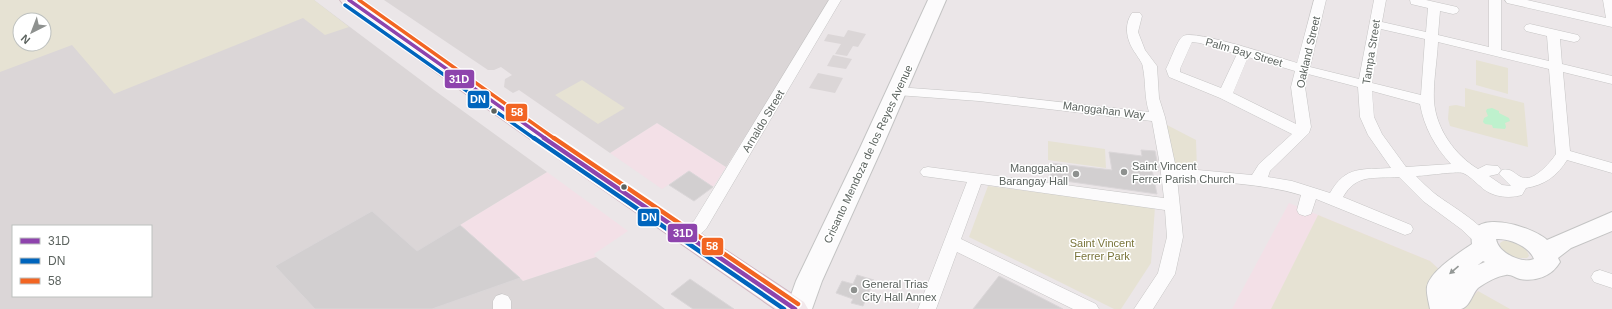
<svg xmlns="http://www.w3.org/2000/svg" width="1612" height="309" font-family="Arial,sans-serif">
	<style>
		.commercial { fill: #f3e0e7 }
		.industrial { fill: #dbd6d7; fill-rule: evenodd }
		.green { fill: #e6e2d3; fill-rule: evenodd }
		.water { fill: #bef1cd }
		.building { fill: #d2cfd0; stroke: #dad6d8 }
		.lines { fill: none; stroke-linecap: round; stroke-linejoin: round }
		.street-casing { stroke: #c6c5c5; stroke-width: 1 }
		.secondary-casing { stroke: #c4c4c4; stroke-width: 2 }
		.primary-casing { stroke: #d0b6c1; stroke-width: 2 }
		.street { fill: #fcfbfc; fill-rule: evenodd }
		.secondary { fill: #fcfbfc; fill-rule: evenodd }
		.primary { fill: #f2e8eb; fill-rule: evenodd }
		.bus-1-far1-casing { stroke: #fff; stroke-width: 6 }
		.bus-1-casing { stroke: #fff; stroke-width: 8 }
		.bus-2-far1-casing { stroke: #fff; stroke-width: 6 }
		.bus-2-casing { stroke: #fff; stroke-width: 8 }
		.bus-3-far1-casing { stroke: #fff; stroke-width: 6 }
		.bus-3-casing { stroke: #fff; stroke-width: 8 }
		.bus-1-far1 { stroke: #8e44ad; stroke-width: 3.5 }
		.bus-1 { stroke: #8e44ad; stroke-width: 4.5 }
		.bus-2-far1 { stroke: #0065bd; stroke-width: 3.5 }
		.bus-2 { stroke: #0065bd; stroke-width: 4.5 }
		.bus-3-far1 { stroke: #f26522; stroke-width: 3.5 }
		.bus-3 { stroke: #f26522; stroke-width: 4.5 }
		.oneway { fill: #949896 }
		.bus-dot { fill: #5c635f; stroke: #fff; stroke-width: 1.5 }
		.poi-dot { fill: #8e918f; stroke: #fff; stroke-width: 1.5 }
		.labels { text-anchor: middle; stroke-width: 3; stroke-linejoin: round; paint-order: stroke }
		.street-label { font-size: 11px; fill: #5c635f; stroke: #fff }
		.poi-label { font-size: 11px; fill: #5c635f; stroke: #fff; text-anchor: start }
		.park-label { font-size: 11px; fill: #7a753b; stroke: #fff }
		.line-badge { stroke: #fff; stroke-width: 1.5 }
		.badge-label { font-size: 11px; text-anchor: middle; font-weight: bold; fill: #fff }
	</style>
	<rect width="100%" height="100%" fill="#ebe6e8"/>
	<g class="commercial">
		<path d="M657,123L726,167L713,187L689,171L662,189L610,153Z"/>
		<path d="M547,172L628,231L594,254L596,257L523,281L460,225Z"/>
		<path d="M1289,203L1430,261L1442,272L1510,309H1232Z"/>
	</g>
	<g class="industrial">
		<path d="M0,0H314L434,90L547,172L460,225L520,278L523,281L596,257L665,309H0ZM20,20H44V44H20ZM13,226H151V296H13Z"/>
		<path d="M384,0H831L726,167L657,123L610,153L519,90L513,93L504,87L505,79L512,75L501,67L494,70H488Z"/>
		<path d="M848,30L866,34L858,47L853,46L847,56L835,54L841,44L824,41L828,34L844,37Z"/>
		<path d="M833,55L852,59L846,69L827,66Z"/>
		<path d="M818,73L843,78L835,93L809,88Z"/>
	</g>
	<g class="green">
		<path d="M0,0H314L349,27L325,35L303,18L114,94L72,45L0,72ZM20,20H44V44H20Z"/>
		<path d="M1476,60L1508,68V94L1476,85Z"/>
		<path d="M582,80L625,108L598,124L555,95Z"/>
		<path d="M1465,88L1524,103L1528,147L1450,126L1448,119L1449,106L1456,105L1465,107Z"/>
		<path d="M1167,125L1196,140L1197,170L1174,168Z"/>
		<path d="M1048,141L1105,149L1106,168L1048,160Z"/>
		<path d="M988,186L1155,207L1151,263L1121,309H1114L969,237Z"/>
		<path d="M1318,215L1430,261L1442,272L1430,309H1271Z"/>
		<path d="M1503,241C1513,241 1526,245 1529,256L1527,258H1514L1501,250L1500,243Z"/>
		<path d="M1478,291L1510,309H1461Z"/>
	</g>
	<path class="water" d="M1492,108L1499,111V113L1509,118L1510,121L1505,123L1506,127L1505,129L1493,128L1492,125L1485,124L1483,122L1484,118L1488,116L1486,111L1487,109Z"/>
	<g class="building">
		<path d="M1141,150L1155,151L1159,171L1152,170L1157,194L1051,179L1050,163L1112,170L1109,152L1142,156Z"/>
		<path d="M689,171L713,187L694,201L669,185Z"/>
		<path d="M372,211L417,251L460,225L520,278L432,309H315L275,266Z"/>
		<path d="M857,275L874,280L863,306L851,303L853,299L836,293L842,281L853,284Z"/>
		<path d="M999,276L1063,309H973Z"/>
		<path d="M690,279L734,309H693L671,294Z"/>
	</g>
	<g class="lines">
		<defs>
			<g id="street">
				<path d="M829,0H841L706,229C698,236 691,244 680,240L678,236L680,232L694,221Z"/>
				<path d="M1314,0H1326L1310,67L1359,79L1374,0H1386L1382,22L1426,32L1428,8L1411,4L1410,0H1426L1457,7L1459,10L1457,13L1453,14L1440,11L1438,35L1489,47V0H1501V50L1549,61L1547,36L1526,31L1524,28L1526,25L1530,24L1578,35L1580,38L1578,41L1574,42L1560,39L1562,64L1612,76V84L1563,72L1570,151L1612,163V173L1567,160C1557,176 1545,185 1526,188L1522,195C1508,199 1491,197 1480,186C1475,182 1470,176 1463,173C1456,171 1425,176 1416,176C1422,182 1428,188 1434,193C1452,207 1480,221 1491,240L1489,244L1483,246L1477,244L1461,229L1423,201L1399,177C1374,179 1357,173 1343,197L1411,225L1413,229L1411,233L1405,235L1316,199L1311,214L1305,216L1299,214L1297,210L1301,195C1261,183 1219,183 1177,178L1183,237L1175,274L1153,309H1134L1158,273L1167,237L1165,210L981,184L961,239L1096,304L1099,309H1073L957,252L936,309H918L967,182L923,176L920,172L923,168L928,167L1164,198L1160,165L1152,121L979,101L897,95L892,94L890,91L892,88L897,87L979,93L1149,112C1144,96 1146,83 1143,68C1143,63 1138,58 1136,54C1127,42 1123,26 1132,13H1140L1142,16L1138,32L1145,50L1157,66L1159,98L1165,117L1176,168L1252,175L1259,164L1292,134L1220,98L1169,77L1166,69C1170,62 1177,40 1183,36C1195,29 1280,58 1297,63ZM1381,29L1425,39L1421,95L1372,83ZM1192,42L1200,43L1237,54L1221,88L1180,72V69ZM1438,42L1549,69L1556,154C1550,163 1533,183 1521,177C1513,173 1512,168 1502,170L1499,174L1511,186L1502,185L1489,176L1498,174L1501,170L1498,166L1486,165L1478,169C1455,155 1436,129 1434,101C1433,82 1437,62 1438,42ZM1248,57L1295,71L1291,87L1296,124L1233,93ZM1308,74L1358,87L1360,117L1368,135L1391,168C1362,170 1346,165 1330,193L1292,181L1268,177L1270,171L1309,133L1311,127L1305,87ZM1372,91L1420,104C1424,127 1435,147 1451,164L1406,167L1382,134L1374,117Z"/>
				<path d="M1505,0H1527L1606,18L1603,0H1612V27L1507,3Z"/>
				<path d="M1600,270L1612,274V288L1594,282L1591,277L1594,272Z"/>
				<path d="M502,294L508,296L511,301V309H493V301L496,296Z"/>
			</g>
			<g id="secondary">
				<path d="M928,0H946L882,148L822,281L812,309H786L796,281L860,148Z"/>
				<path d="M1612,212V231L1571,248L1558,258L1560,262C1552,276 1536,282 1520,279C1516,278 1510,274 1506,275C1497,276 1485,283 1478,288C1472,294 1470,307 1461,309C1452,309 1439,309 1430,309C1429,303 1426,293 1427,287C1430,271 1459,253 1472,244C1466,206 1532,226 1547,240ZM1496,239C1509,238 1529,246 1534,259C1522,264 1498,253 1496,239ZM1483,261L1485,262L1478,265Z"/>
			</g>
			<path id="primary" d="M340,0H360L480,86L642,195L804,302L808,309H775L466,94L343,4Z"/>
		</defs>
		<use href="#street" class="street-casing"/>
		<use href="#secondary" class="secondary-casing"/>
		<use href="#primary" class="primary-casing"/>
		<use href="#street" class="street"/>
		<use href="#secondary" class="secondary"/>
		<use href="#primary" class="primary"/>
		<defs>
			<path id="bus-1-far1" d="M349,0L546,139"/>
			<path id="bus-1" d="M544,138L795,309"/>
			<path id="bus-2-far1" d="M345,5L535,139"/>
			<path id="bus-2" d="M534,138L784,309"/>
			<path id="bus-3-far1" d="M359,0L555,139"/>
			<path id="bus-3" d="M554,138L798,304"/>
		</defs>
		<use href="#bus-1-far1" class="bus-1-far1-casing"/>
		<use href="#bus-1" class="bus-1-casing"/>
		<use href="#bus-2-far1" class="bus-2-far1-casing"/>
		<use href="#bus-2" class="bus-2-casing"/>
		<use href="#bus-3-far1" class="bus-3-far1-casing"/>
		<use href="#bus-3" class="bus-3-casing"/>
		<use href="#bus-1-far1" class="bus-1-far1"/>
		<use href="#bus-1" class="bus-1"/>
		<use href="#bus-2-far1" class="bus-2-far1"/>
		<use href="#bus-2" class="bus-2"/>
		<use href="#bus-3-far1" class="bus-3-far1"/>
		<use href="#bus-3" class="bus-3"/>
	</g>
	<defs><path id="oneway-solid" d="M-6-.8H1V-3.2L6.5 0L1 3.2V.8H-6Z"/></defs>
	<use class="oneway" href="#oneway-solid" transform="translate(1454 270) rotate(139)"/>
	<g class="bus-dot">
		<circle cx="494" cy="111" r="3.5"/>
		<circle cx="624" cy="187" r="3.5"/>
	</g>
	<g class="poi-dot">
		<circle cx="1124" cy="172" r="4"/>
		<circle cx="1076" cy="174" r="4"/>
		<circle cx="854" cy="290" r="4"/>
	</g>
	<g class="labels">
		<g class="street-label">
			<text transform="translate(1244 52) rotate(16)" y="4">Palm Bay Street</text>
			<text transform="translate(1308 52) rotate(-77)" y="4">Oakland Street</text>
			<text transform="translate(1371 52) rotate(-81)" y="4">Tampa Street</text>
			<text transform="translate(1104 110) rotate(7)" y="4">Manggahan Way</text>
			<text transform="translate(763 121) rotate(-59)" y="4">Arnaldo Street</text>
			<text transform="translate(868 154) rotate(-65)" y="4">Crisanto Mendoza de los Reyes Avenue</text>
		</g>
		<g class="poi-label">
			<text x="1132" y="170">Saint Vincent<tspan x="1132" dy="13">Ferrer Parish Church</tspan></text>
			<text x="1068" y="172" text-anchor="end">Manggahan<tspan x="1068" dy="13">Barangay Hall</tspan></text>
			<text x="862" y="288">General Trias<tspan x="862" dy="13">City Hall Annex</tspan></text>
		</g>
		<g class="park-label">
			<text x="1102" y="247">Saint Vincent<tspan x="1102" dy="13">Ferrer Park</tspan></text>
		</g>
	</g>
	<g class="line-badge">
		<rect x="444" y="69" width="31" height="20" rx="4" fill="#8e44ad"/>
		<rect x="467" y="90" width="23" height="19" rx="4" fill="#0065bd"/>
		<rect x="505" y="103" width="23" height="19" rx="4" fill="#f26522"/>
		<rect x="637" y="208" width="23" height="19" rx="4" fill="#0065bd"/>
		<rect x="667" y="223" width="31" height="20" rx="4" fill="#8e44ad"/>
		<rect x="701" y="237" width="23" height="19" rx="4" fill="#f26522"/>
	</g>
	<g class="badge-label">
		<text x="459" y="83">31D</text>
		<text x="478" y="103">DN</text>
		<text x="517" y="116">58</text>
		<text x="649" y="221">DN</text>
		<text x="683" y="237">31D</text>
		<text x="712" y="250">58</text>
	</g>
	<rect x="12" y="225" width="140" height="72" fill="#ffffff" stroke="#bec1bf"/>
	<rect x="20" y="238" width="20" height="6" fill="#8e44ad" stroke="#bec1bf"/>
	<text x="48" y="245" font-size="12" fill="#5c635f">31D</text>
	<rect x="20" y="258" width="20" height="6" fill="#0065bd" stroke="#bec1bf"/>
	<text x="48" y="265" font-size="12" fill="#5c635f">DN</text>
	<rect x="20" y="278" width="20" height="6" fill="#f26522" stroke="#bec1bf"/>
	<text x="48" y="285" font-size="12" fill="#5c635f">58</text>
	<g transform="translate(32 32) rotate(222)"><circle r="19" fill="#ffffff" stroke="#bec1bf"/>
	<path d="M0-3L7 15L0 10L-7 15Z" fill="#8e918f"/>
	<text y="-6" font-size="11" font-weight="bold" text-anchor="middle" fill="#5c635f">N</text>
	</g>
</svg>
